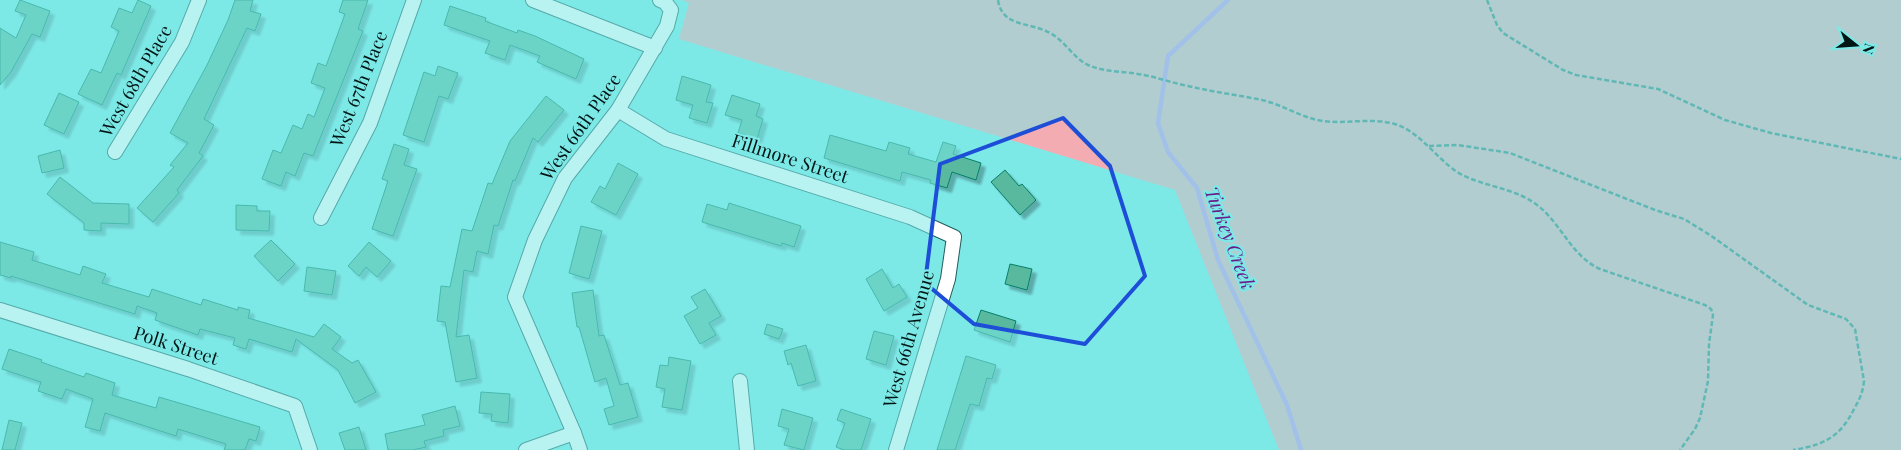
<svg xmlns="http://www.w3.org/2000/svg" width="1901" height="450" font-family="'Playfair Display',serif">
	<style>
		.green { fill: #f2acb2 }
		.lines { fill: none; stroke-linecap: round; stroke-linejoin: round }
		.stream { stroke: #cc90ec; stroke-width: 4.5 }
		.building { fill: #58b99f; stroke: #067e67; filter: url(#shadow) }
		.street-casing { stroke: #225d5c; stroke-width: 16 }
		.path { stroke: #3d7d7b; stroke-width: 2.5; stroke-dasharray: 5 2.5; stroke-linecap: butt }
		.street { stroke: #fff; stroke-width: 14 }
		.marked { fill: none; stroke: #1d4ed8; stroke-width: 4; stroke-linejoin: round }
		.labels { text-anchor: middle; stroke-width: 4.5; stroke-linejoin: round; paint-order: stroke }
		.street-label { font-size: 18px; fill: #001514; stroke: #7de9e7 }
		.water-label { font-size: 19px; font-style: italic; fill: #691d89; stroke: #7de9e7 }
	</style>
	<defs>
		<filter id="shadow"><feDropShadow dx="4.5" dy="4.5" stdDeviation="1" flood-color="#0004"/></filter>
	</defs>
	<rect width="100%" height="100%" fill="#7de9e7"/>
	<path class="green" d="M682,0H1901V450H1279L1175,190L679,39L689,3Z"/>
	<g class="lines">
		<path class="stream" d="M1228,0L1168,56L1158,123L1168,152L1197,188L1218,260L1287,405L1301,450"/>
	</g>
	<g class="building">
		<path d="M20,0L50,11L40,37L32,34L11,72L0,85V28L16,38L26,15L15,11Z"/>
		<path d="M138,0L151,6L121,75L117,73L102,105L78,94L91,69L101,73L119,31L111,27L119,8L132,13Z"/>
		<path d="M235,0H253L250,11L261,14L255,31L247,28L204,119L214,125L199,153L203,156L177,190L179,193L153,222L137,208L174,167L170,165L188,143L170,133L207,65L228,20Z"/>
		<path d="M343,0H368L358,29L363,31L313,156L304,153L295,176L286,172L281,186L262,179L273,150L281,153L293,125L302,129L308,114L314,117L325,88L311,83L318,63L326,66L345,14L339,12Z"/>
		<path d="M450,6L486,18L485,21L517,33L518,30L535,36L584,59L576,79L537,62L540,56L510,45L505,60L485,53L490,41L444,25Z"/>
		<path d="M438,66L458,73L448,99L439,96L424,142L403,135L424,72L435,76Z"/>
		<path d="M682,76L711,85L706,102L713,103L707,123L689,118L693,105L676,100Z"/>
		<path d="M59,93L79,102L64,134L44,125Z"/>
		<path d="M732,95L760,104L756,116L763,119L757,139L738,133L742,120L725,115Z"/>
		<path d="M546,96L564,110L538,142L533,138L515,181L513,180L498,226L494,225L488,254L477,251L473,272L464,270L456,337L469,335L477,378L456,382L445,322L437,321L441,286L450,287L462,229L472,231L488,183L492,184L510,141Z"/>
		<path d="M830,135L886,151L889,142L910,148L908,154L936,162L943,142L956,146L953,154L981,163L976,180L952,172L947,188L930,183L931,180L902,172L900,181L824,158Z"/>
		<path d="M394,144L409,149L404,165L417,169L393,236L372,229L388,181L382,179Z"/>
		<path d="M60,150L64,168L42,173L38,156Z"/>
		<path d="M618,163L638,174L616,215L591,202L600,186L605,189Z"/>
		<path d="M1005,170L1019,186L1022,184L1036,200L1020,215L991,182Z"/>
		<path d="M60,177L93,203L129,204V224L101,223V231L84,230V223L47,194Z"/>
		<path d="M729,203L801,226L794,247L782,243L781,246L702,222L707,204L727,210Z"/>
		<path d="M236,205L257,206V211H270L269,231L236,230Z"/>
		<path d="M581,226L602,231L589,279L569,273Z"/>
		<path d="M271,240L295,264L278,281L254,256Z"/>
		<path d="M0,242L34,252L32,260L80,275L83,266L106,274L102,283L149,297L152,289L201,305L203,299L238,310V307L250,310L248,318L314,337L324,324L341,337L332,349L352,363L358,360L376,392L355,403L338,370L296,339L292,352L249,339L246,349L233,345L235,338L200,329L198,335L155,320L157,313L137,306L135,314L11,276V278L0,275Z"/>
		<path d="M369,242L391,261L377,277L366,267L359,276L348,266Z"/>
		<path d="M1010,264L1032,269L1027,290L1005,284Z"/>
		<path d="M307,267L336,271L332,295L304,291Z"/>
		<path d="M882,269L893,288L899,284L907,297L884,311L866,279Z"/>
		<path d="M705,289L721,316L709,323L716,335L700,344L684,316L698,308L691,297Z"/>
		<path d="M593,290L599,336L604,335L620,385L628,383L638,417L609,425L604,409L614,406L606,378L595,382L579,327H577L572,293Z"/>
		<path d="M981,310L1016,321L1010,342L974,330Z"/>
		<path d="M767,324L783,329L779,339L764,334Z"/>
		<path d="M874,331L894,336L886,365L866,359Z"/>
		<path d="M806,345L816,381L798,386L791,363L788,365L784,351Z"/>
		<path d="M9,349L42,360L41,362L84,377L86,373L115,383L112,395L156,408L159,397L260,427L256,441L249,439L245,450H224L226,444L178,429L176,436L105,413L100,431L85,427L93,399L66,389L62,399L38,391L41,382L2,369Z"/>
		<path d="M966,356L996,365L992,379L987,378L979,406L970,404L955,450H937Z"/>
		<path d="M669,357L691,361L682,410L662,407L665,389L656,387L660,365L668,366Z"/>
		<path d="M481,392L510,394L508,423L491,421L492,414L479,413Z"/>
		<path d="M455,406L460,426L443,430L444,436L424,441L426,447L413,450H388L385,434L425,425L422,415Z"/>
		<path d="M782,409L813,418L804,450L784,445L789,429L778,426Z"/>
		<path d="M841,409L871,419L861,450H844L836,447L845,423L837,420Z"/>
		<path d="M9,420L22,423L15,450H2Z"/>
		<path d="M359,427L366,450H345L339,433Z"/>
	</g>
	<g class="lines">
		<defs>
			<g id="street">
				<path d="M533,0L655,48"/>
				<path d="M618,110L666,139L910,217L954,237L948,279L896,450"/>
				<path d="M115,152L182,42L199,0"/>
				<path d="M321,218L370,123L414,0"/>
				<path d="M0,310L188,369L295,406L310,450"/>
				<path d="M740,381L747,450"/>
				<path d="M526,450L574,433"/>
				<path d="M580,450L574,433L515,297L535,240L565,178L618,110L667,26L671,10L665,2L660,0"/>
			</g>
		</defs>
		<use href="#street" class="street-casing"/>
		<g class="path">
			<path d="M998,0C1002,27 1029,22 1048,32C1065,40 1073,58 1088,65C1106,73 1126,71 1144,75C1159,78 1173,83 1188,86C1213,92 1238,95 1262,100C1283,105 1302,118 1323,121C1346,124 1368,118 1391,123C1418,129 1435,157 1457,172C1482,187 1514,187 1537,205C1562,224 1571,256 1600,269L1705,305L1711,309L1713,315L1709,344L1708,381L1700,418L1695,429L1680,450"/>
			<path d="M1487,0L1497,25L1503,33L1563,70L1576,75L1658,89L1725,120L1771,133L1901,159"/>
			<path d="M1429,146L1458,145L1510,153L1655,210L1684,219L1710,235L1808,305L1846,319L1855,329L1864,381C1863,391 1860,399 1855,407C1841,437 1824,445 1793,450"/>
		</g>
		<use href="#street" class="street"/>
	</g>
	<path d="M0 0H1901V450H0ZM1063,118L1110,166L1145,276L1085,344L974,324L925,283L940,164Z" fill="#7de9e7" fill-opacity=".55" fill-rule="evenodd"/>
	<path class="marked" d="M1063,118L1110,166L1145,276L1085,344L974,324L925,283L940,164Z"/>
	<g class="labels">
		<g class="street-label">
			<text transform="translate(136 81) rotate(-60)" y="6">West 68th Place</text>
			<text transform="translate(359 89) rotate(-68)" y="6">West 67th Place</text>
			<text transform="translate(581 127) rotate(-55)" y="6">West 66th Place</text>
			<text transform="translate(790 159) rotate(18)" y="6">Fillmore Street</text>
			<text transform="translate(909 339) rotate(-74)" y="6">West 66th Avenue</text>
			<text transform="translate(176 346) rotate(18)" y="6">Polk Street</text>
		</g>
		<g class="water-label">
			<text transform="translate(1230 238) rotate(69)" y="7">Turkey Creek</text>
		</g>
	</g>
	<g transform="translate(1856 45) rotate(107)" stroke="#7de9e7" stroke-width="4" paint-order="stroke">
	<path d="M0-4L9 19L0 12L-9 19Z" fill="#001514"/>
	<text y="-8" font-size="14" font-weight="bold" text-anchor="middle" fill="#001514">N</text>
	</g>
</svg>
